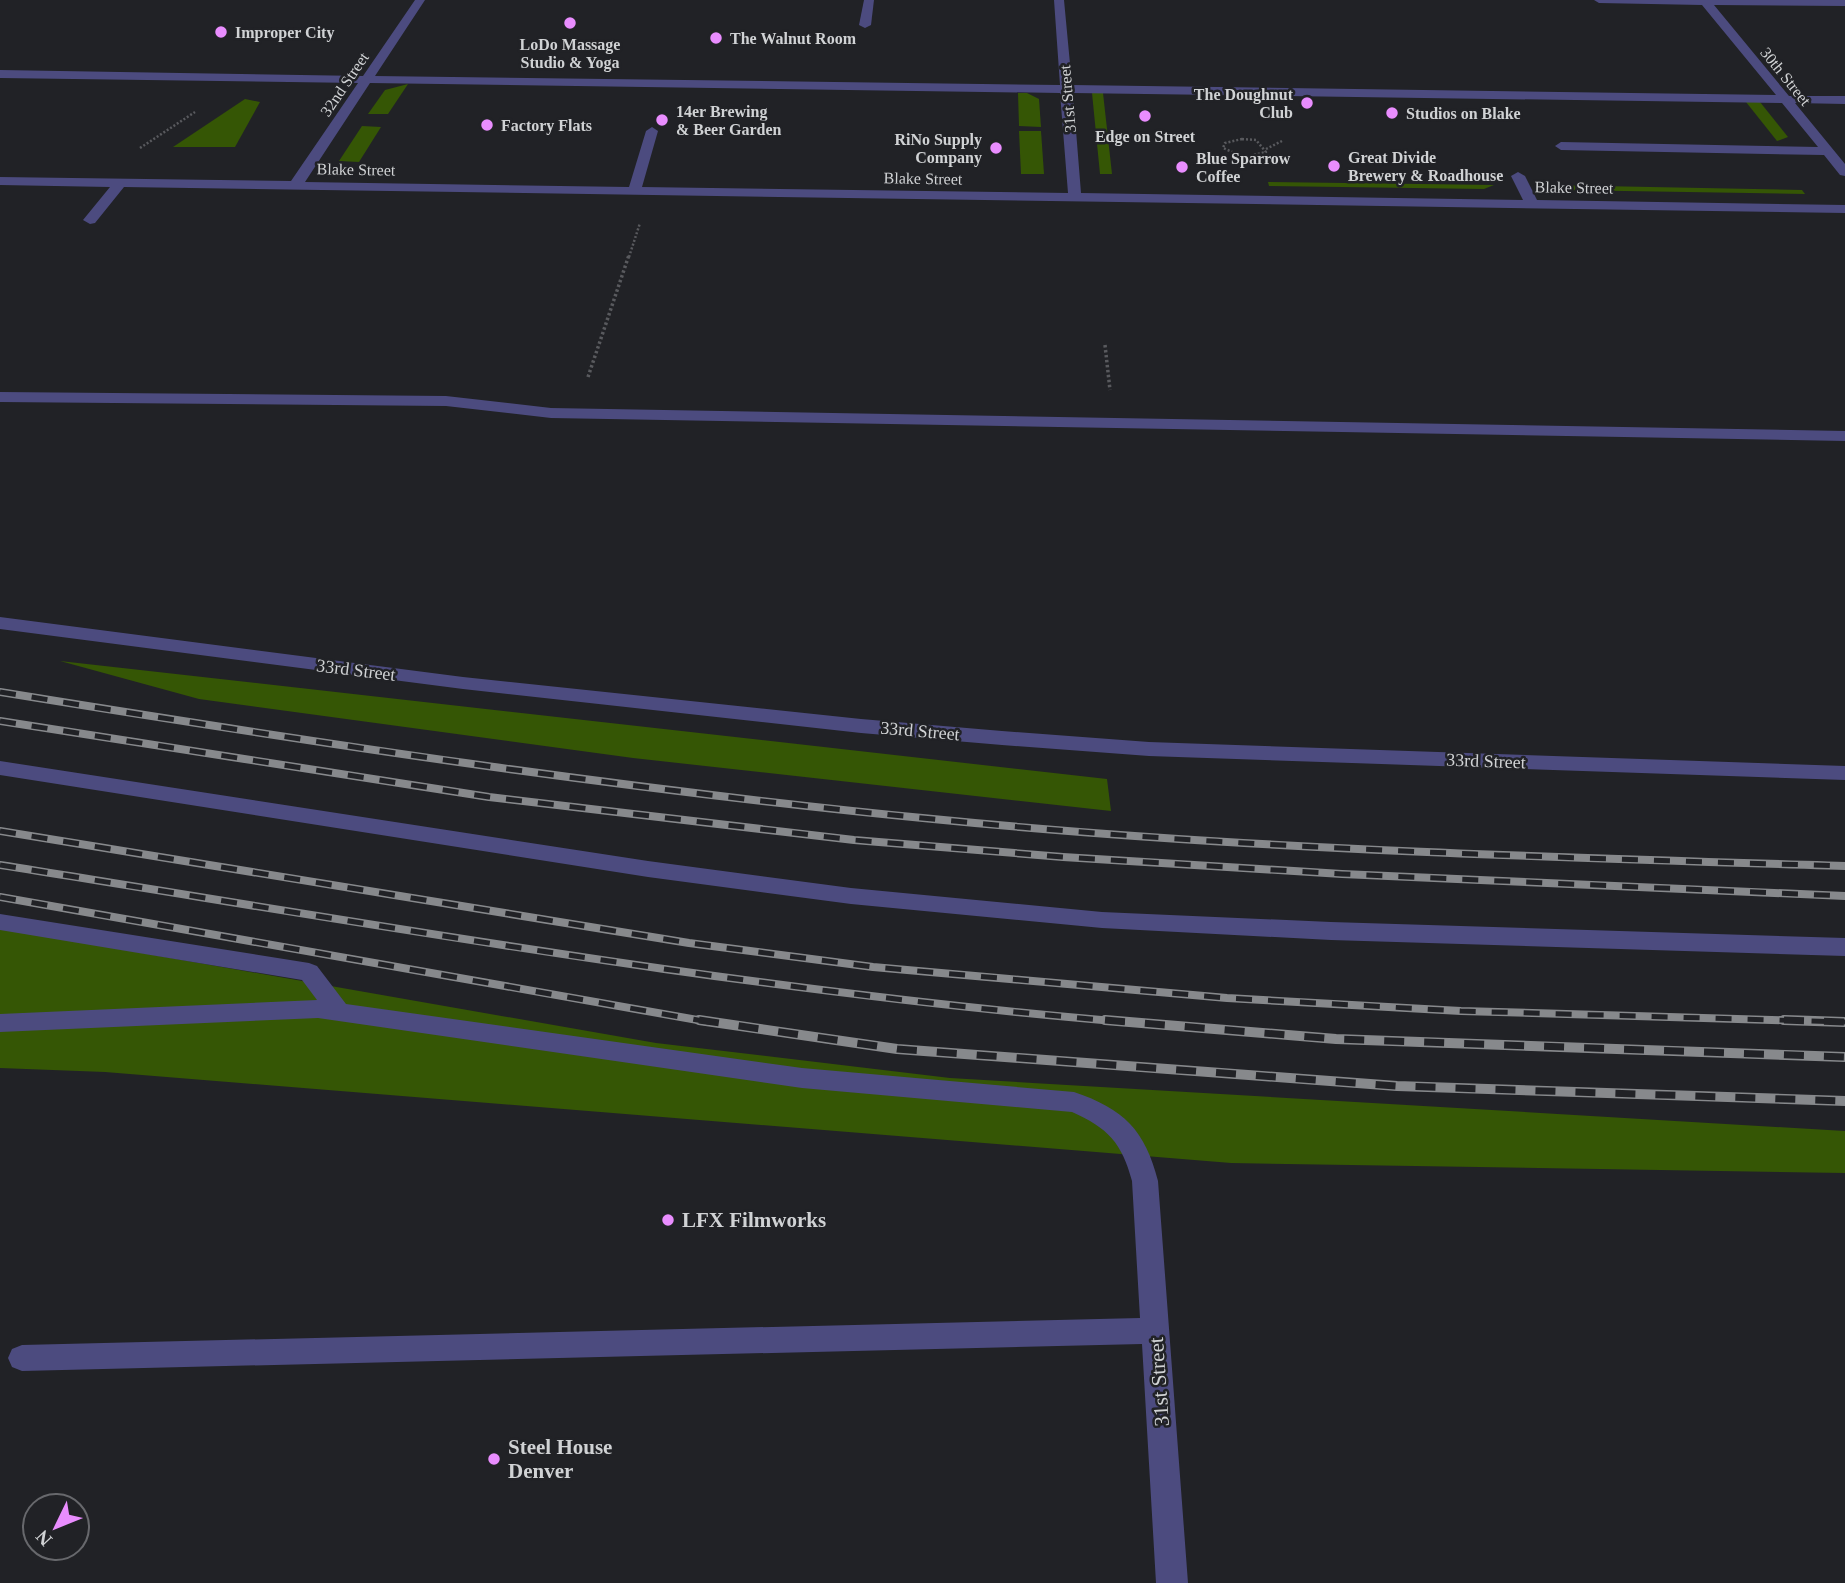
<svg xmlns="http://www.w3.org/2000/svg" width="1845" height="1583" font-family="Georgia,serif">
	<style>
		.green { fill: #355605 }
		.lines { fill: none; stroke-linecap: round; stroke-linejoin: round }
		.path-far1 { stroke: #595a5e; stroke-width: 2.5; stroke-dasharray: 2 2; stroke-linecap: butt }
		.path { stroke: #595a5e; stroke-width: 3.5; stroke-dasharray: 2.5 2.5; stroke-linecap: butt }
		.minor { fill: #4c4b7f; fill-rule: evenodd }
		.rail-far1-casing { stroke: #87898c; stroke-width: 8 }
		.rail-casing { stroke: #87898c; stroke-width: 10 }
		.rail-far1 { stroke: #212226; stroke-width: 5; stroke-dasharray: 16; stroke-linecap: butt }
		.rail { stroke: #212226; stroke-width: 7; stroke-dasharray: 20; stroke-linecap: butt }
		.poi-dot { fill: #e98dfe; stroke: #212226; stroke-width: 2.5 }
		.labels { text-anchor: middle; stroke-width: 5; stroke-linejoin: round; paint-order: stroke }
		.far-poi-label { font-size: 16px; font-weight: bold; fill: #d0d2d4; stroke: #212226; text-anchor: start }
		.far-street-label { font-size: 16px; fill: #d0d2d4; stroke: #212226 }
		.street-label { font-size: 18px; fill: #d0d2d4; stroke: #212226 }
		.near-poi-label { font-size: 21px; font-weight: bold; fill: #d0d2d4; stroke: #212226; text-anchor: start }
		.near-street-label { font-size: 21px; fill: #d0d2d4; stroke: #212226 }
	</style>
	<rect width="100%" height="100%" fill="#212226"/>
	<g class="green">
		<path d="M408,84L388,114H368L385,90Z"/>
		<path d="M1018,93H1027L1039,99L1041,127L1019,126Z"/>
		<path d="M1092,93H1103L1112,174H1100Z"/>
		<path d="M245,99L260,102L235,147H173Z"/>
		<path d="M1746,102H1760L1788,137L1777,141Z"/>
		<path d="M362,126L381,127L359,162L339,161Z"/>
		<path d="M1019,131H1041L1044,174H1021Z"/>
		<path d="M1268,182L1494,185L1484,189L1269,186Z"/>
		<path d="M1548,185L1802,190L1805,194L1561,190Z"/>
		<path d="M60,661L1107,779L1111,811L633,758L199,699Z"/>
		<path d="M0,928L656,1043L950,1078L1845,1131V1173L1231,1163L105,1072L0,1068Z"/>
	</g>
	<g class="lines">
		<g class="path-far1">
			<path d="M1242,139L1256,140L1266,152L1244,157L1223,148L1225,143Z"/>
			<path d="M140,148L195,112"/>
			<path d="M1266,149L1282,141"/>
			<path d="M629,257L640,223"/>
		</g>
		<g class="path">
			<path d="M1105,345L1110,390"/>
			<path d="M588,377L629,255"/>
		</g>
		<g class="minor">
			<path d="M415,0H425L375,76L1060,85L1054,0H1064L1072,85L1776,95L1702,5L1599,3L1594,0H1845V6L1714,5L1789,96H1845V104L1795,103L1845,164V176L1840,175L1824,155L1561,150L1555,146L1561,142L1818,147L1782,103L1073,93L1081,193L1523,200L1511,176L1518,172L1525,176L1537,200L1845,205V213L124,187L95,223L90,224L83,220L110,187L0,185V177L291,181L358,83L0,78V70L363,76ZM370,83L1060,93L1068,193L642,187L658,131L652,127L646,131L629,187L305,182Z"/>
			<path d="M864,0H874L871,25L865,28L859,25Z"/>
			<path d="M0,392L446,396L551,408L1845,431V441L551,418L446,406L0,402Z"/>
			<path d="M0,617L463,677L861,719L1002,731L1149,742L1845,766V780L1149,756L1002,745L861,733L463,689L0,629Z"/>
			<path d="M0,761L648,861L851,888L1102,912L1331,922L1845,938V956L1331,940L1102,928L851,904L648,877L0,775Z"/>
			<path d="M0,914L309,963L317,966L346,1004L802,1068L1074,1092C1124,1109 1145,1130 1158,1181L1188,1583H1156L1142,1344L22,1371L12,1367L8,1358L12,1349L22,1345L1140,1318L1132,1181C1122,1143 1108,1128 1072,1112L802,1088L318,1018L0,1032V1014L317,1000L302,980L0,930Z"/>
		</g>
		<defs>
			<g id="rail-far1">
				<path d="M0,692C310,742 620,789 933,819C1236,849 1541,857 1845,866"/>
				<path d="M0,721L489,797L854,840L1063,857L1342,874L1845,896"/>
				<path d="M0,831L689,943L873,967L1227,998L1461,1011L1845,1022"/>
				<path d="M0,865C374,924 748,991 1126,1022"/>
				<path d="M0,897L709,1022"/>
			</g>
			<g id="rail">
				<path d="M699,1020L897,1049L1397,1086L1845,1101"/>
				<path d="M1105,1020L1336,1039L1845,1057"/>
				<path d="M1784,1020L1845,1022"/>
			</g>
		</defs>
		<use href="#rail-far1" class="rail-far1-casing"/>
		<use href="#rail" class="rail-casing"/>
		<use href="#rail-far1" class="rail-far1"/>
		<use href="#rail" class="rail"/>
	</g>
	<g class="poi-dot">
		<circle cx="570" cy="23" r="7"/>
		<circle cx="221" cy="32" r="7"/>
		<circle cx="716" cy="38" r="7"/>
		<circle cx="1307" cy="103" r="7"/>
		<circle cx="1392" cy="113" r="7"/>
		<circle cx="1145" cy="116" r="7"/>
		<circle cx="662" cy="120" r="7"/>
		<circle cx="487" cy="125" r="7"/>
		<circle cx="996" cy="148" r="7"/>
		<circle cx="1334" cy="166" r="7"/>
		<circle cx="1182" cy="167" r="7"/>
		<circle cx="668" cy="1220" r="7"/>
		<circle cx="494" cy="1459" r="7"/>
	</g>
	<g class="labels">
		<g class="far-poi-label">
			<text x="235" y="38">Improper City</text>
			<text x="730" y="44">The Walnut Room</text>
			<text x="570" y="50" text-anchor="middle">LoDo Massage<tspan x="570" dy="18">Studio &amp; Yoga</tspan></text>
			<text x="1293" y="100" text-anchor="end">The Doughnut<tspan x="1293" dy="18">Club</tspan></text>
			<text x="676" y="117">14er Brewing<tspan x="676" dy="18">&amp; Beer Garden</tspan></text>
			<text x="1406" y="119">Studios on Blake</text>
			<text x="501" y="131">Factory Flats</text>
			<text x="1145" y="142" text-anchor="middle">Edge on Street</text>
			<text x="982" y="145" text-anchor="end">RiNo Supply<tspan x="982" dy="18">Company</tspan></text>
			<text x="1348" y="163">Great Divide<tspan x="1348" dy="18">Brewery &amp; Roadhouse</tspan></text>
			<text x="1196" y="164">Blue Sparrow<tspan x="1196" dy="18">Coffee</tspan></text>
		</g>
		<g class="far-street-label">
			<text transform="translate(1786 76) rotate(51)" y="6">30th Street</text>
			<text transform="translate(344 84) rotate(-56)" y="6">32nd Street</text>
			<text transform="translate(1067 99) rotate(-95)" y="6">31st Street</text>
			<text transform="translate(356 169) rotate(1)" y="6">Blake Street</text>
			<text transform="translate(923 178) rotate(1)" y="6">Blake Street</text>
			<text transform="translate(1574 187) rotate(1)" y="6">Blake Street</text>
		</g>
		<g class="street-label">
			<text transform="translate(356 670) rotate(7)" y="6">33rd Street</text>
			<text transform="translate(920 731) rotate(5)" y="6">33rd Street</text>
			<text transform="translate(1486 761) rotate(2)" y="6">33rd Street</text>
		</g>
		<g class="near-poi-label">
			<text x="682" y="1227">LFX Filmworks</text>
			<text x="508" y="1454">Steel House<tspan x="508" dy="24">Denver</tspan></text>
		</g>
		<g class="near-street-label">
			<text transform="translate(1159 1382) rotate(-94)" y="7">31st Street</text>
		</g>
	</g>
	<g transform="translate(56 1527) rotate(227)"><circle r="33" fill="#212226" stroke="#67686c" stroke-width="2"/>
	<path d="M0-5L12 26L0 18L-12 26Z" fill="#e98dfe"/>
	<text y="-10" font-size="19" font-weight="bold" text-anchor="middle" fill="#d0d2d4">N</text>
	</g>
</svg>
